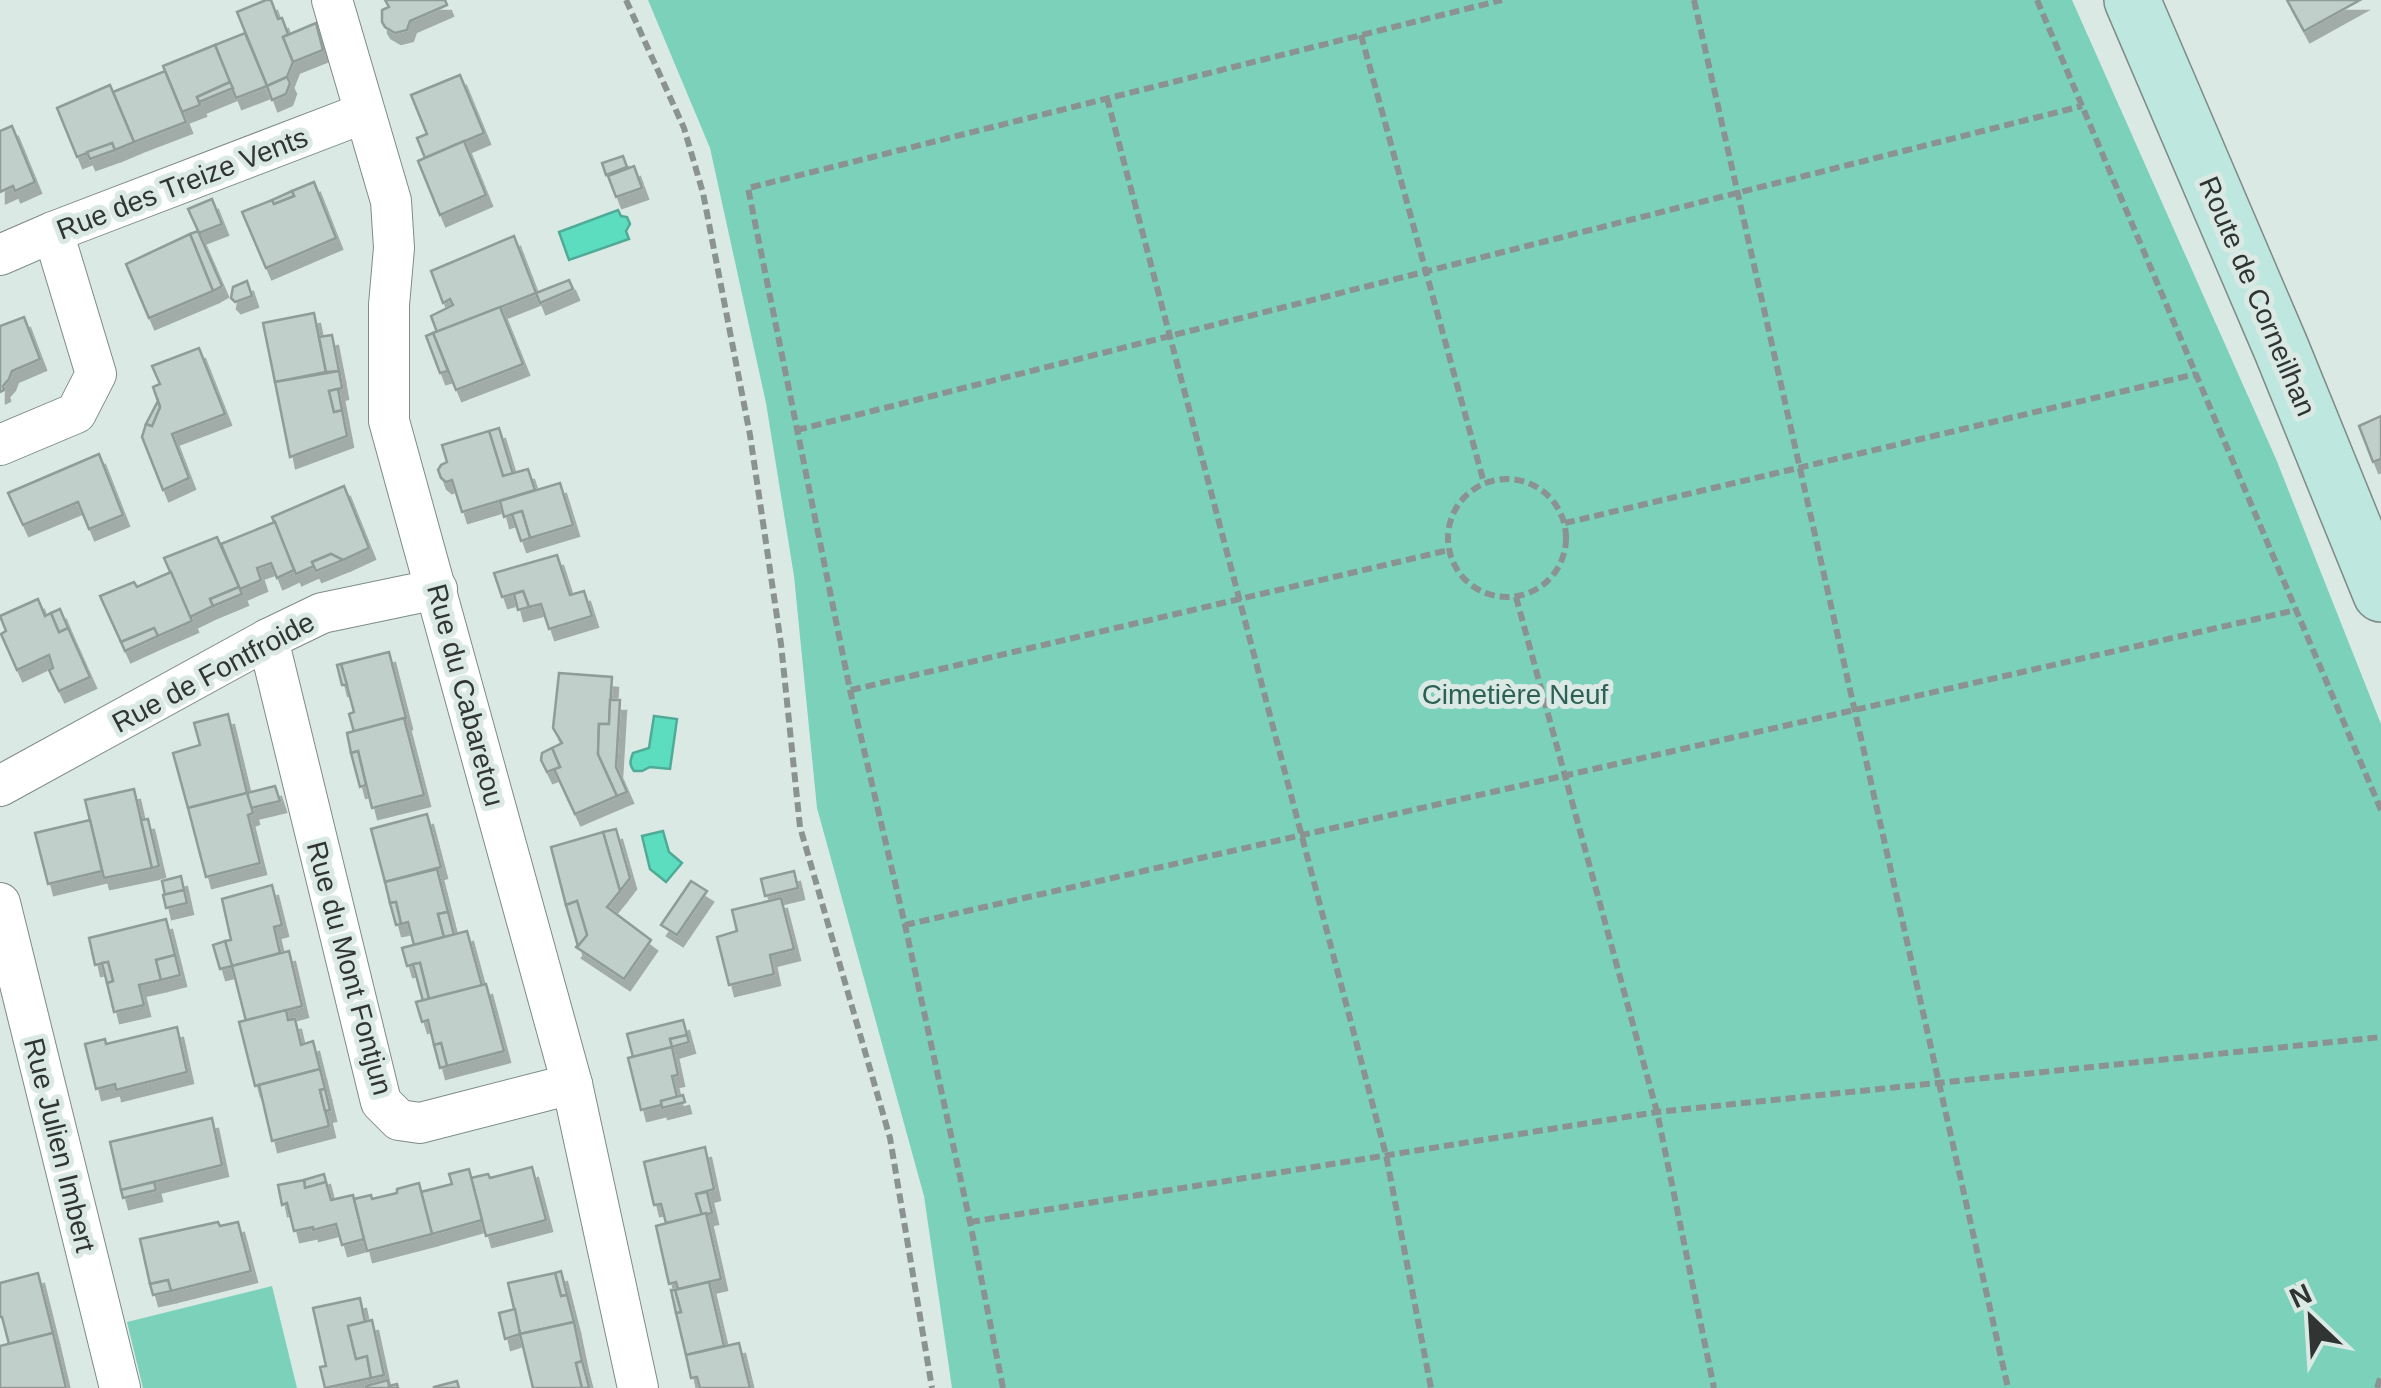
<svg xmlns="http://www.w3.org/2000/svg" width="2381" height="1388" font-family="Arial,sans-serif">
	<style>
		.green { fill: #7cd1bb }
		.water { fill: #5dddc0; stroke: #50ab96; stroke-width: 2.5 }
		.building { fill: #c1cfca; stroke: #8f9c98; stroke-width: 2.5; filter: url(#shadow) }
		.lines { fill: none; stroke-linecap: round; stroke-linejoin: round }
		.street-casing { stroke: #7e8b87; stroke-width: 42 }
		.secondary-casing { stroke: #7e8b87; stroke-width: 58 }
		.path { stroke: #8a9391; stroke-width: 6; stroke-dasharray: 10 5; stroke-linecap: butt }
		.street { stroke: #fff; stroke-width: 40 }
		.secondary { stroke: #bee7df; stroke-width: 55 }
		.labels { text-anchor: middle; stroke-width: 10; stroke-linejoin: round; paint-order: stroke }
		.street-label { font-size: 28px; fill: #303534; stroke: #dbe9e5 }
		.park-label { font-size: 28px; fill: #2d6155; stroke: #dbe9e5 }
	</style>
	<defs>
		<filter id="shadow"><feDropShadow dx="6" dy="11" stdDeviation="0" flood-color="#0004"/></filter>
	</defs>
	<rect width="100%" height="100%" fill="#dbe9e5"/>
	<g class="green">
		<path d="M648,0H2072L2276,459L2381,724V1388H952L924,1196L817,808L794,576L766,403L710,148Z"/>
		<path d="M272,1286L297,1388H143L127,1322Z"/>
	</g>
	<g class="water">
		<path d="M618,210L621,216L627,217L630,224L626,231L629,239L569,260L559,232Z"/>
		<path d="M654,716L677,719L670,769L650,767L642,771H634C629,764 630,761 633,753L649,748Z"/>
		<path d="M663,831L669,852L682,863L666,882L650,869L642,836Z"/>
	</g>
	<g class="building">
		<path d="M266,0H271L278,19L282,18L288,34L283,37L293,62L287,77L267,86L237,12Z"/>
		<path d="M385,0H445L447,5L410,21L407,30L395,33L385,27L382,22V10L389,7Z"/>
		<path d="M2287,0H2360L2304,31Z"/>
		<path d="M316,23L323,50L293,62L283,37Z"/>
		<path d="M245,33L267,86L236,98L215,45Z"/>
		<path d="M215,45L230,82L197,97L200,105L182,112L163,66Z"/>
		<path d="M165,71L186,122L134,142L113,92Z"/>
		<path d="M460,75L484,133L425,158L417,138L427,134L411,95Z"/>
		<path d="M287,77L290,83L286,94L272,100L267,86Z"/>
		<path d="M230,82L233,88L199,102L197,97Z"/>
		<path d="M110,85L134,142L115,150L112,143L77,157L57,108Z"/>
		<path d="M12,126L35,182L15,191L13,186L0,192V131Z"/>
		<path d="M464,141L486,195L440,215L418,161Z"/>
		<path d="M112,143L115,150L90,159L87,152Z"/>
		<path d="M623,156L627,167L606,175L602,163Z"/>
		<path d="M634,166L642,188L616,197L608,176Z"/>
		<path d="M314,182L336,238L266,268L242,212L272,200L274,204L294,196L292,191Z"/>
		<path d="M292,191L294,196L274,204L272,200Z"/>
		<path d="M212,199L222,224L199,233L188,209Z"/>
		<path d="M198,231L222,286L213,291L190,234Z"/>
		<path d="M190,234L213,291L149,318L126,264Z"/>
		<path d="M514,236L536,293L437,332L431,316L453,305L450,299L443,303L431,271Z"/>
		<path d="M569,280L573,289L540,303L536,293Z"/>
		<path d="M247,281L252,296L235,302L231,298L233,287Z"/>
		<path d="M500,307L523,364L456,390L433,333Z"/>
		<path d="M314,313L326,372L275,382L263,323Z"/>
		<path d="M24,317L40,359L12,371L9,379L3,386L4,390L0,392V326Z"/>
		<path d="M433,333L448,371L440,373L426,336Z"/>
		<path d="M332,335L339,371L326,372L319,337Z"/>
		<path d="M199,348L225,414L172,434L189,478L163,490L142,437L146,424L152,426L160,407L153,387L160,384L152,366Z"/>
		<path d="M339,371L342,388L329,391L334,412L342,410L347,436L290,457L275,382Z"/>
		<path d="M338,389L342,410L334,412L329,391Z"/>
		<path d="M158,401L160,407L152,426L146,424Z"/>
		<path d="M2381,416V459L2373,462L2359,426Z"/>
		<path d="M499,428L513,474L503,476L489,431Z"/>
		<path d="M489,431L503,476L528,469L535,490L462,512L452,480L446,482L441,478L438,470L441,465L447,462L442,445Z"/>
		<path d="M99,454L123,515L89,529L78,502L23,525L8,493Z"/>
		<path d="M560,483L573,525L530,538L522,511L504,517L500,501Z"/>
		<path d="M344,486L369,548L343,560L331,554L312,562L314,566L296,574L272,517Z"/>
		<path d="M522,511L530,538L521,541L512,514Z"/>
		<path d="M275,522L294,570L277,578L271,563L257,568L261,580L240,589L221,544Z"/>
		<path d="M217,537L239,587L210,599L213,606L190,617L164,558Z"/>
		<path d="M331,554L343,560L316,571L312,562Z"/>
		<path d="M557,555L570,595L584,591L592,616L549,629L541,604L529,607L523,591L502,597L494,573Z"/>
		<path d="M171,572L192,621L158,636L154,628L121,642L100,596L134,582L137,587Z"/>
		<path d="M239,587L242,594L213,606L210,599Z"/>
		<path d="M523,591L529,607L518,610L514,594Z"/>
		<path d="M38,599L45,616L51,613L59,632L68,628L90,677L59,691L49,670L53,668L49,655L17,670L1,634L6,631L0,616Z"/>
		<path d="M60,609L68,628L59,632L51,613Z"/>
		<path d="M154,628L158,636L125,651L121,642Z"/>
		<path d="M389,652L406,718L354,732L349,714L354,712L341,664Z"/>
		<path d="M341,664L347,685H342L337,665Z"/>
		<path d="M559,673L612,677L609,724H599L598,754L617,796L575,814L554,769L560,767L552,748L562,743L553,728Z"/>
		<path d="M610,700H620L616,767L627,792L617,796L598,754L599,724H609Z"/>
		<path d="M228,714L247,793L188,808L173,753L200,745L194,723Z"/>
		<path d="M404,718L424,795L372,808L358,751L351,753L347,733Z"/>
		<path d="M552,748L560,767L547,772L541,760L542,753Z"/>
		<path d="M358,751L366,785L360,787L351,753Z"/>
		<path d="M275,786L280,801L251,808L247,793Z"/>
		<path d="M134,789L152,868L104,878L85,800Z"/>
		<path d="M247,793L253,813L248,815L260,863L206,877L188,808Z"/>
		<path d="M427,814L441,867L385,882L371,829Z"/>
		<path d="M148,819L159,866L152,868L141,820Z"/>
		<path d="M90,820L102,871L48,884L35,833Z"/>
		<path d="M616,829L630,878L620,891L603,832Z"/>
		<path d="M603,832L620,891L607,907L651,940L624,979L576,947L587,935L577,901L566,905L551,847Z"/>
		<path d="M437,869L448,912L438,914L444,937L414,945L408,922L401,924L396,902L390,903L385,882Z"/>
		<path d="M794,871L798,888L765,896L761,879Z"/>
		<path d="M181,876L184,890L165,895L162,881Z"/>
		<path d="M691,881L707,891L677,935L661,925Z"/>
		<path d="M272,885L282,925L274,927L280,953L232,966L225,941L231,940L222,899Z"/>
		<path d="M184,890L187,903L166,908L163,895Z"/>
		<path d="M781,898L794,949L770,955L774,974L729,985L717,937L737,931L732,910Z"/>
		<path d="M577,901L587,935L578,946L566,905Z"/>
		<path d="M396,902L401,924L396,925L390,903Z"/>
		<path d="M448,912L454,935L444,937L438,914Z"/>
		<path d="M166,919L175,955L156,960L161,980L139,985L144,1005L114,1012L107,983L113,981L108,962L95,965L89,938Z"/>
		<path d="M467,931L482,986L429,999L420,963L407,966L402,948Z"/>
		<path d="M225,941L232,966L220,969L213,945Z"/>
		<path d="M289,951L302,1006L246,1021L232,966Z"/>
		<path d="M175,955L180,975L161,980L156,960Z"/>
		<path d="M108,962L113,981L107,983L102,963Z"/>
		<path d="M420,963L429,999L423,1001L413,964Z"/>
		<path d="M486,984L504,1051L447,1066L441,1043L434,1045L428,1020L422,1022L416,1002Z"/>
		<path d="M286,1010L288,1020L295,1019L301,1045L313,1041L320,1069L255,1086L239,1022Z"/>
		<path d="M683,1020L687,1035L670,1039L672,1047L633,1057L627,1034Z"/>
		<path d="M177,1027L187,1072L116,1090L115,1084L96,1089L85,1044L105,1039L106,1044Z"/>
		<path d="M687,1035L689,1042L672,1047L670,1039Z"/>
		<path d="M441,1043L447,1066L440,1068L434,1045Z"/>
		<path d="M672,1047L678,1075L672,1076L677,1097L661,1101V1105L641,1110L628,1058Z"/>
		<path d="M320,1069L325,1089L320,1090L329,1126L272,1141L259,1085Z"/>
		<path d="M325,1089L330,1110L325,1111L320,1090Z"/>
		<path d="M683,1095L685,1102L662,1108L661,1101Z"/>
		<path d="M212,1118L222,1165L121,1190L110,1142Z"/>
		<path d="M705,1147L714,1189L696,1194L702,1215L666,1223L661,1204L654,1205L644,1162Z"/>
		<path d="M532,1167L546,1220L486,1236L471,1178L488,1174L490,1178Z"/>
		<path d="M469,1169L482,1220L432,1234L421,1192L452,1184L449,1174Z"/>
		<path d="M324,1174L326,1182L305,1188L304,1180Z"/>
		<path d="M304,1180L305,1188L326,1182L331,1200L353,1195L364,1239L342,1245L336,1224L313,1230V1227L294,1231L287,1203L282,1205L278,1185Z"/>
		<path d="M154,1182L156,1190L123,1198L121,1190Z"/>
		<path d="M419,1183L432,1234L367,1251L354,1199L371,1195L372,1199L397,1193V1189Z"/>
		<path d="M707,1192L712,1213L702,1215L696,1194Z"/>
		<path d="M706,1213L721,1279L678,1289L676,1282L669,1284L656,1226Z"/>
		<path d="M218,1222L220,1226L238,1222L251,1271L171,1291L168,1280L150,1284L140,1239Z"/>
		<path d="M561,1271L567,1295L561,1296L555,1273Z"/>
		<path d="M38,1273L53,1333L9,1344L2,1317H0V1283Z"/>
		<path d="M555,1273L561,1296L567,1295L574,1322L520,1334L508,1283Z"/>
		<path d="M168,1280L171,1291L153,1295L150,1284Z"/>
		<path d="M709,1282L724,1346L686,1355L676,1313L681,1312L675,1290Z"/>
		<path d="M671,1290H675L681,1312L676,1313Z"/>
		<path d="M360,1298L365,1322L348,1326L356,1359L367,1356L371,1378L325,1388L320,1367L326,1366L313,1308Z"/>
		<path d="M515,1309L520,1334L505,1339L499,1313Z"/>
		<path d="M372,1320L384,1375L371,1378L367,1356L356,1359L348,1326Z"/>
		<path d="M574,1322L582,1361L576,1363L582,1388H533L520,1334Z"/>
		<path d="M53,1333L66,1388H0V1346Z"/>
		<path d="M739,1343L750,1388H700L697,1377L691,1378L686,1355Z"/>
		<path d="M582,1361L589,1387L586,1388H582L576,1363Z"/>
		<path d="M388,1380L389,1386L397,1384L398,1388H366V1386Z"/>
		<path d="M457,1381L459,1388H434V1387Z"/>
	</g>
	<g class="lines">
		<defs>
			<g id="street">
				<path d="M332,0L391,201L394,248L389,305V421L572,1084L638,1388"/>
				<path d="M0,255L53,232L364,113"/>
				<path d="M0,445L76,413L96,374L53,232"/>
				<path d="M268,639L381,1102L399,1120L420,1123L572,1084"/>
				<path d="M0,786L268,639L322,613L437,589"/>
				<path d="M0,903L120,1388"/>
			</g>
			<path id="secondary" d="M2132,0L2281,348L2381,594"/>
		</defs>
		<use href="#street" class="street-casing"/>
		<use href="#secondary" class="secondary-casing"/>
		<g class="path">
			<path d="M626,0L684,128L703,193L750,435L781,644L800,827L890,1138L932,1388"/>
			<path d="M1694,0L2008,1388"/>
			<path d="M2037,0L2381,810"/>
			<path d="M1361,35L1484,483"/>
			<path d="M1107,98L1386,1155L1431,1388"/>
			<path d="M797,430L2082,106"/>
			<circle cx="1507" cy="538" r="59"/>
			<path d="M1565,523L2196,374"/>
			<path d="M1516,597L1657,1112L1714,1388"/>
			<path d="M851,690L1449,550"/>
			<path d="M905,925L2296,610"/>
			<path d="M970,1222L1657,1112L2381,1037"/>
			<path d="M1003,1388L970,1222L905,925L850,690L748,188L1502,0"/>
			<path d="M2377,1388L2381,1376"/>
		</g>
		<use href="#street" class="street"/>
		<use href="#secondary" class="secondary"/>
	</g>
	<g class="labels">
		<g class="street-label">
			<text transform="translate(182 183) rotate(-21)" y="10">Rue des Treize Vents</text>
			<text transform="translate(2258 296) rotate(67)" y="10">Route de Corneilhan</text>
			<text transform="translate(213 672) rotate(-28)" y="10">Rue de Fontfroide</text>
			<text transform="translate(466 695) rotate(75)" y="10">Rue du Cabaretou</text>
			<text transform="translate(350 968) rotate(75)" y="10">Rue du Mont Fontjun</text>
			<text transform="translate(60 1145) rotate(76)" y="10">Rue Julien Imbert</text>
		</g>
		<g class="park-label">
			<text x="1515" y="704">Cimetière Neuf</text>
		</g>
	</g>
	<g transform="translate(2311 1318) rotate(335)" stroke="#dbe9e5" stroke-width="8" paint-order="stroke">
	<path d="M0-8L18 38L0 25L-18 38Z" fill="#303534"/>
	<text y="-15" font-size="28" font-weight="bold" text-anchor="middle" fill="#303534">N</text>
	</g>
</svg>
